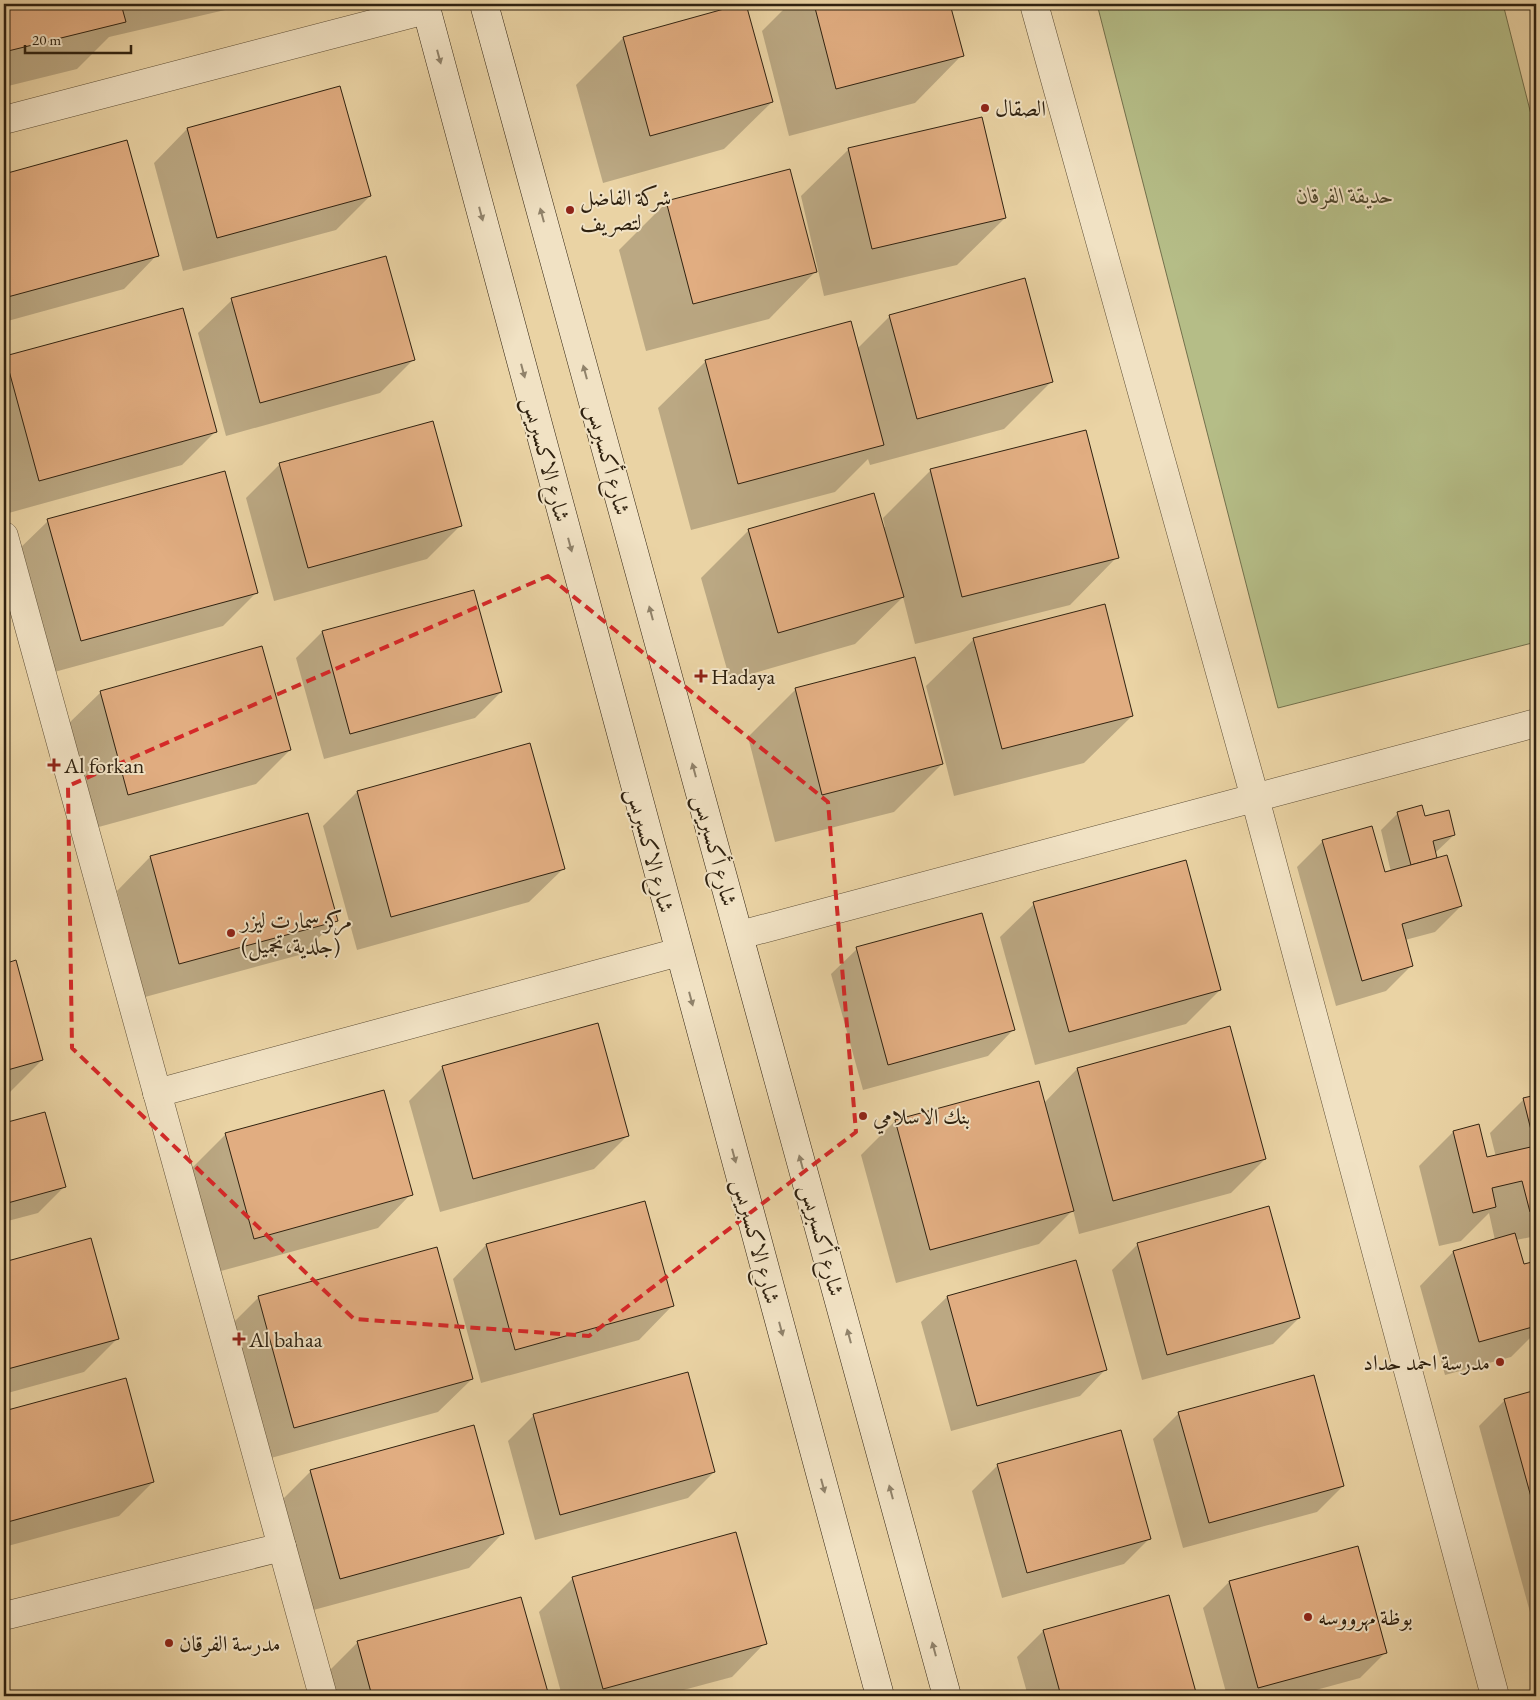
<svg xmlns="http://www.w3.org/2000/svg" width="1540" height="1700" font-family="'EB Garamond',Amiri,serif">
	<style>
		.green { fill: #b5bd87; stroke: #72704c }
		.shadow { fill: #0003 }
		.building { fill: #e1ad81; stroke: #302210 }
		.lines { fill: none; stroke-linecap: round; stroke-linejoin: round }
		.street-casing { stroke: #5e4e35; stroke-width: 29 }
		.secondary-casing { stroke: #302210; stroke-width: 29 }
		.street { stroke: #f1e2c4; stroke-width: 28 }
		.secondary { stroke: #f1e2c4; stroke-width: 28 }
		.oneway { fill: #90826a }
		.marked { fill: none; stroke: #d62828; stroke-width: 4; stroke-dasharray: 10 6; stroke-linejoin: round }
		.poi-dot { fill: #8f2418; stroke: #f1e2c4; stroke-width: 2 }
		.labels { text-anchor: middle; stroke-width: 4; stroke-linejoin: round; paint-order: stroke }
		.poi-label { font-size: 22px; fill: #302210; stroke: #f1e2c4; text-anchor: start }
		.park-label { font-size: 22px; font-style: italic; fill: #51492e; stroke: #f1e2c4 }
		.street-label { font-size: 22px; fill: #302210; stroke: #f1e2c4 }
	</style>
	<rect width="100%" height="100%" fill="#ead3a4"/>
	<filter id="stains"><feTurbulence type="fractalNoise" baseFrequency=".004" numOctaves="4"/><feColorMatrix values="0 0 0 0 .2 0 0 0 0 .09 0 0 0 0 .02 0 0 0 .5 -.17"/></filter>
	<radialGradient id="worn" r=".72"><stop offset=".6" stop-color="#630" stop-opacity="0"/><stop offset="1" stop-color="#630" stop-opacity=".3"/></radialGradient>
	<path class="green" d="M1097,4H1503L1536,134V642L1278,708Z"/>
	<g class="shadow">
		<path d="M4,4H251L109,37L77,69L4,87Z"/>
		<path d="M789,4H949L962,55L915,103L789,136L762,31Z"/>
		<path d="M623,38L772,102L724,149L603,183L576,85Z"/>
		<path d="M187,129L370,196L336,230L183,271L154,163Z"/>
		<path d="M126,142L157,255L124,289L4,322V175Z"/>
		<path d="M849,149L1005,218L957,265L824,296L801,196Z"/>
		<path d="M667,202L816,271L769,319L646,351L619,250Z"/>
		<path d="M232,300L413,360L380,393L226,436L198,333Z"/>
		<path d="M890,316L1051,382L1004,429L870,465L868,459L835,492L691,530L658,408L706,361L857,349Z"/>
		<path d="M6,358L215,432L182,465L5,514L4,359Z"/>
		<path d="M1086,431L1117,557L1070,605L915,644L903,597L855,644L730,680L701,578L749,530L885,527L883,518L930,471Z"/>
		<path d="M280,464L460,526L427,559L274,601L246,498Z"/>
		<path d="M48,521L257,592L223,626L47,674L14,554Z"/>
		<path d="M474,591L501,692L475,718L324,759L296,658L322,632Z"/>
		<path d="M974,639L1132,716L1084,763L954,796L926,686Z"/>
		<path d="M914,659L942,764L894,812L775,842L748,737L795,690Z"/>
		<path d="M101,692L290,750L256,784L95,828L67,725Z"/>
		<path d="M530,745L563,869L529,902L357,950L323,826L357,792Z"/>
		<path d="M1398,813L1424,818L1454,835L1435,853L1461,906L1435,932L1405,940L1412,965L1386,991L1336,1006L1297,867L1323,841L1384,874L1391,872L1381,830Z"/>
		<path d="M150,857L336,920L303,954L145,997L117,891Z"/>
		<path d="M1034,904L1220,990L1186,1024L1035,1065L1000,937Z"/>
		<path d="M857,949L1013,1030L988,1056L863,1090L831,974Z"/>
		<path d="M15,962L42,1060L8,1094L4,1095V965Z"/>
		<path d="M443,1067L628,1135L594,1169L440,1212L409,1101Z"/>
		<path d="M1077,1069L1265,1159L1231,1193L1079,1234L1073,1210L1039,1244L896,1283L861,1155L895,1121L1038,1082L1044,1103Z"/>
		<path d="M1536,1096V1236L1516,1240L1524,1266L1536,1262V1353L1532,1336L1511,1357L1445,1375L1420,1286L1453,1252L1495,1240L1489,1213L1461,1241L1439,1246L1419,1166L1453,1132L1479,1126L1486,1159L1496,1157L1490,1133L1524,1099Z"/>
		<path d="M44,1113L64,1187L38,1213L4,1222V1124Z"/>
		<path d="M226,1134L411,1194L378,1228L221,1271L192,1168Z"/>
		<path d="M91,1239L118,1338L84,1372L4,1394V1263Z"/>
		<path d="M1138,1244L1299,1318L1273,1344L1142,1380L1112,1270Z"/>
		<path d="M486,1245L672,1306L639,1340L481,1383L453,1279Z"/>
		<path d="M259,1297L472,1379L438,1412L260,1461L225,1331Z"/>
		<path d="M947,1297L1105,1370L1080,1396L951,1431L921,1322Z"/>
		<path d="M125,1379L153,1482L119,1516L4,1547V1413Z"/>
		<path d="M1536,1391V1622L1533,1623L1479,1426L1505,1400Z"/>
		<path d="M1179,1413L1343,1486L1317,1512L1183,1548L1153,1439Z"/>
		<path d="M534,1415L714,1472L688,1498L535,1540L508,1441Z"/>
		<path d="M998,1465L1150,1538L1124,1564L1002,1598L972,1491Z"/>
		<path d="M311,1471L502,1534L469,1568L306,1612L277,1505Z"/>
		<path d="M1357,1548L1386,1652L1360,1678L1294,1696H1227L1203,1608L1229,1582Z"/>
		<path d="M573,1578L765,1643L732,1677L661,1696H562L539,1612Z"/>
		<path d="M1168,1597L1195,1696H1028L1017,1657L1043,1631Z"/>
		<path d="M521,1598L547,1696H330L324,1676L358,1642Z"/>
	</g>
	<g class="building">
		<path d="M4,4H121L126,22L4,52Z"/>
		<path d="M742,4H746L773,102L650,136L623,37Z"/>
		<path d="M814,4H950L964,56L836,89Z"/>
		<path d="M340,86L371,196L217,238L187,128Z"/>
		<path d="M982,117L1006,218L872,249L848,148Z"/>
		<path d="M127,140L159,256L4,298V174Z"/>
		<path d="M790,169L817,272L693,304L666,201Z"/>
		<path d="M386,256L415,360L260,403L231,298Z"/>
		<path d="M1025,278L1053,382L917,419L889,315Z"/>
		<path d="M183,308L217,432L39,481L5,356Z"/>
		<path d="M851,321L884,445L738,484L705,360Z"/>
		<path d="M433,421L462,526L308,568L279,463Z"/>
		<path d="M1086,430L1119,558L962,597L930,469Z"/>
		<path d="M225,471L258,593L81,641L47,519Z"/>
		<path d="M874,493L904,597L778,633L748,529Z"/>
		<path d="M474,590L502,692L350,734L322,631Z"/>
		<path d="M1105,604L1133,716L1002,749L973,638Z"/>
		<path d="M262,646L291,750L128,795L100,691Z"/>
		<path d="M915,657L943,764L822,795L795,688Z"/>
		<path d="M530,743L565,869L391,917L357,791Z"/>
		<path d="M1422,805L1425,816L1449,810L1455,835L1433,841L1437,858L1411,865L1397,812Z"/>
		<path d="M308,813L338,921L179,964L150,856Z"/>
		<path d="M1372,826L1385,872L1447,855L1462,906L1402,924L1413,966L1362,981L1322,840Z"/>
		<path d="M1186,860L1221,990L1069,1032L1033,902Z"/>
		<path d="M982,913L1015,1030L888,1065L856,947Z"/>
		<path d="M16,960L43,1060L4,1071V964Z"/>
		<path d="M598,1023L629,1136L473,1179L442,1066Z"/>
		<path d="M1230,1026L1266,1159L1113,1201L1077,1068Z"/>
		<path d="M1039,1081L1074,1211L930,1250L895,1120Z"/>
		<path d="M384,1090L413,1195L254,1239L225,1133Z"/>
		<path d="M1536,1095V1211L1530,1212L1522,1181L1492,1188L1496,1207L1473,1213L1453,1131L1479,1124L1487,1157L1535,1146L1523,1098Z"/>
		<path d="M45,1112L66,1187L4,1204V1123Z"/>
		<path d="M645,1201L674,1306L515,1350L486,1244Z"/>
		<path d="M1269,1206L1300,1318L1167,1355L1137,1243Z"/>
		<path d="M1515,1233L1524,1264L1536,1261V1326L1479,1342L1453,1251Z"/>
		<path d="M91,1238L119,1339L4,1370V1262Z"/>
		<path d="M437,1247L473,1379L294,1428L258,1296Z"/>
		<path d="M1076,1260L1107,1370L977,1406L947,1296Z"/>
		<path d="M688,1372L715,1472L560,1515L533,1414Z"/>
		<path d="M1314,1375L1344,1486L1209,1523L1178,1412Z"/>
		<path d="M126,1378L154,1482L4,1523V1411Z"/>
		<path d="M1536,1390V1515L1504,1399Z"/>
		<path d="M474,1425L504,1534L340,1579L310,1470Z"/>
		<path d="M1121,1430L1151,1539L1027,1573L997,1464Z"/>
		<path d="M736,1532L767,1644L603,1689L572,1577Z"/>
		<path d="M1358,1546L1387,1653L1258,1688L1229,1581Z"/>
		<path d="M1169,1595L1197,1696H1061L1043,1630Z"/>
		<path d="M521,1597L549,1696H372L357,1641Z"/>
	</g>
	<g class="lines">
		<defs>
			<g id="street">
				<path d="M1034,4L1255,798L1495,1696"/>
				<path d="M4,120L426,10"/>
				<path d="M4,536L323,1696"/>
				<path d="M740,935L1536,723"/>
				<path d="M157,1093L679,952"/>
				<path d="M4,1616L282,1547"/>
			</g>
			<g id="secondary">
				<path d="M425,4L880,1696"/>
				<path d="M484,4L947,1696"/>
			</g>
		</defs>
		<use href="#street" class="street-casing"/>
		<use href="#secondary" class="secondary-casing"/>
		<use href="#street" class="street"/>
		<use href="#secondary" class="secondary"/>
	</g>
	<defs><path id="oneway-solid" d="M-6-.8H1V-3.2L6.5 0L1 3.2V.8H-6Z" transform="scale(1.25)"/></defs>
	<g class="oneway">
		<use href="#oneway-solid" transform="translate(439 57) rotate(75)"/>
		<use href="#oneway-solid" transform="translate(481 214) rotate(75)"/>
		<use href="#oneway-solid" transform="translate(542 215) rotate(-105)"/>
		<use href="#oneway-solid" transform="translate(523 371) rotate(75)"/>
		<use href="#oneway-solid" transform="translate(585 372) rotate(-105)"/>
		<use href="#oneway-solid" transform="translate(570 545) rotate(75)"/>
		<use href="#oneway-solid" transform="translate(651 613) rotate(-105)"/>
		<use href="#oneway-solid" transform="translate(694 770) rotate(-105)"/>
		<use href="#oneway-solid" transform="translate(691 999) rotate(75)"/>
		<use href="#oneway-solid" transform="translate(734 1156) rotate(75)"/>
		<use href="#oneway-solid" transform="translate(801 1162) rotate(-105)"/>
		<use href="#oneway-solid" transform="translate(781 1329) rotate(75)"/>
		<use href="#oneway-solid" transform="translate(849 1336) rotate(-105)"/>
		<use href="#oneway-solid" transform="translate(823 1486) rotate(75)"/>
		<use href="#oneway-solid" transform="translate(891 1492) rotate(-105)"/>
		<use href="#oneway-solid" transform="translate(934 1649) rotate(-105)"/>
	</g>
	<path class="marked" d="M548,576L828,802L856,1132L589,1336L354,1319L72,1048L68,786Z"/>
	<g class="poi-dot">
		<circle cx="985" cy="108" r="5"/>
		<circle cx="570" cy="210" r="5"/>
		<path d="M698.5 668.5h5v5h5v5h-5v5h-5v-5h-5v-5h5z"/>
		<path d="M51.5 757.5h5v5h5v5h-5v5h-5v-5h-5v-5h5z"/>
		<circle cx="231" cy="933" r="5"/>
		<circle cx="863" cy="1116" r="5"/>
		<path d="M236.5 1331.5h5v5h5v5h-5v5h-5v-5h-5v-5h5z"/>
		<circle cx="1500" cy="1362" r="5"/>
		<circle cx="1308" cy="1617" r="5"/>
		<circle cx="169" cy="1643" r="5"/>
	</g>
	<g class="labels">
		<g class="poi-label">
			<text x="995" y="116">الصقال</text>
			<text x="580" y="205">شركة الفاضل<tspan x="580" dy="25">لتصريف</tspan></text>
			<text x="711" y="684">Hadaya</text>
			<text x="64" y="773">Al forkan</text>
			<text x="241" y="928">مركز سمارت ليزر<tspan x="241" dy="25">(جلدية،تجميل)</tspan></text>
			<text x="873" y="1124">بنك الاسلامي</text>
			<text x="249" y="1347">Al bahaa</text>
			<text x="1490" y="1370" text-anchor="end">مدرسة احمد حداد</text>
			<text x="1318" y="1625">بوظة مهرووسه</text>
			<text x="179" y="1651">مدرسة الفرقان</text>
		</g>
		<g class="park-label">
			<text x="1345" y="203">حديقة الفرقان</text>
		</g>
		<g class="street-label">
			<text transform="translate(547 459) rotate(75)" y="8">شارع الاكسبريس</text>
			<text transform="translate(609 459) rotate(75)" y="8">شارع أكسبريس</text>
			<text transform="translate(651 850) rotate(75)" y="8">شارع الاكسبريس</text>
			<text transform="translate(716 850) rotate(75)" y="8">شارع أكسبريس</text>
			<text transform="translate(823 1240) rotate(75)" y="8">شارع أكسبريس</text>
			<text transform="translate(757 1241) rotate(75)" y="8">شارع الاكسبريس</text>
		</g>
	</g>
	<rect width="1540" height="1700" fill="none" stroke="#ead3a4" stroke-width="20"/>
	<rect x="5" y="5" width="1530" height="1690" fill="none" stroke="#302210" stroke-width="2.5"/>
	<rect x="10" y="10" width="1520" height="1680" fill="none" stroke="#302210"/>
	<path d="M25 45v8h106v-8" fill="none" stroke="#302210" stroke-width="2.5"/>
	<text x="32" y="45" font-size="15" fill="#302210" stroke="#f1e2c4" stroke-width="4" paint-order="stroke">20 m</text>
	<rect width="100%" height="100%" filter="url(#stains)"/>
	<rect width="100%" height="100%" fill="url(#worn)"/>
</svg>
